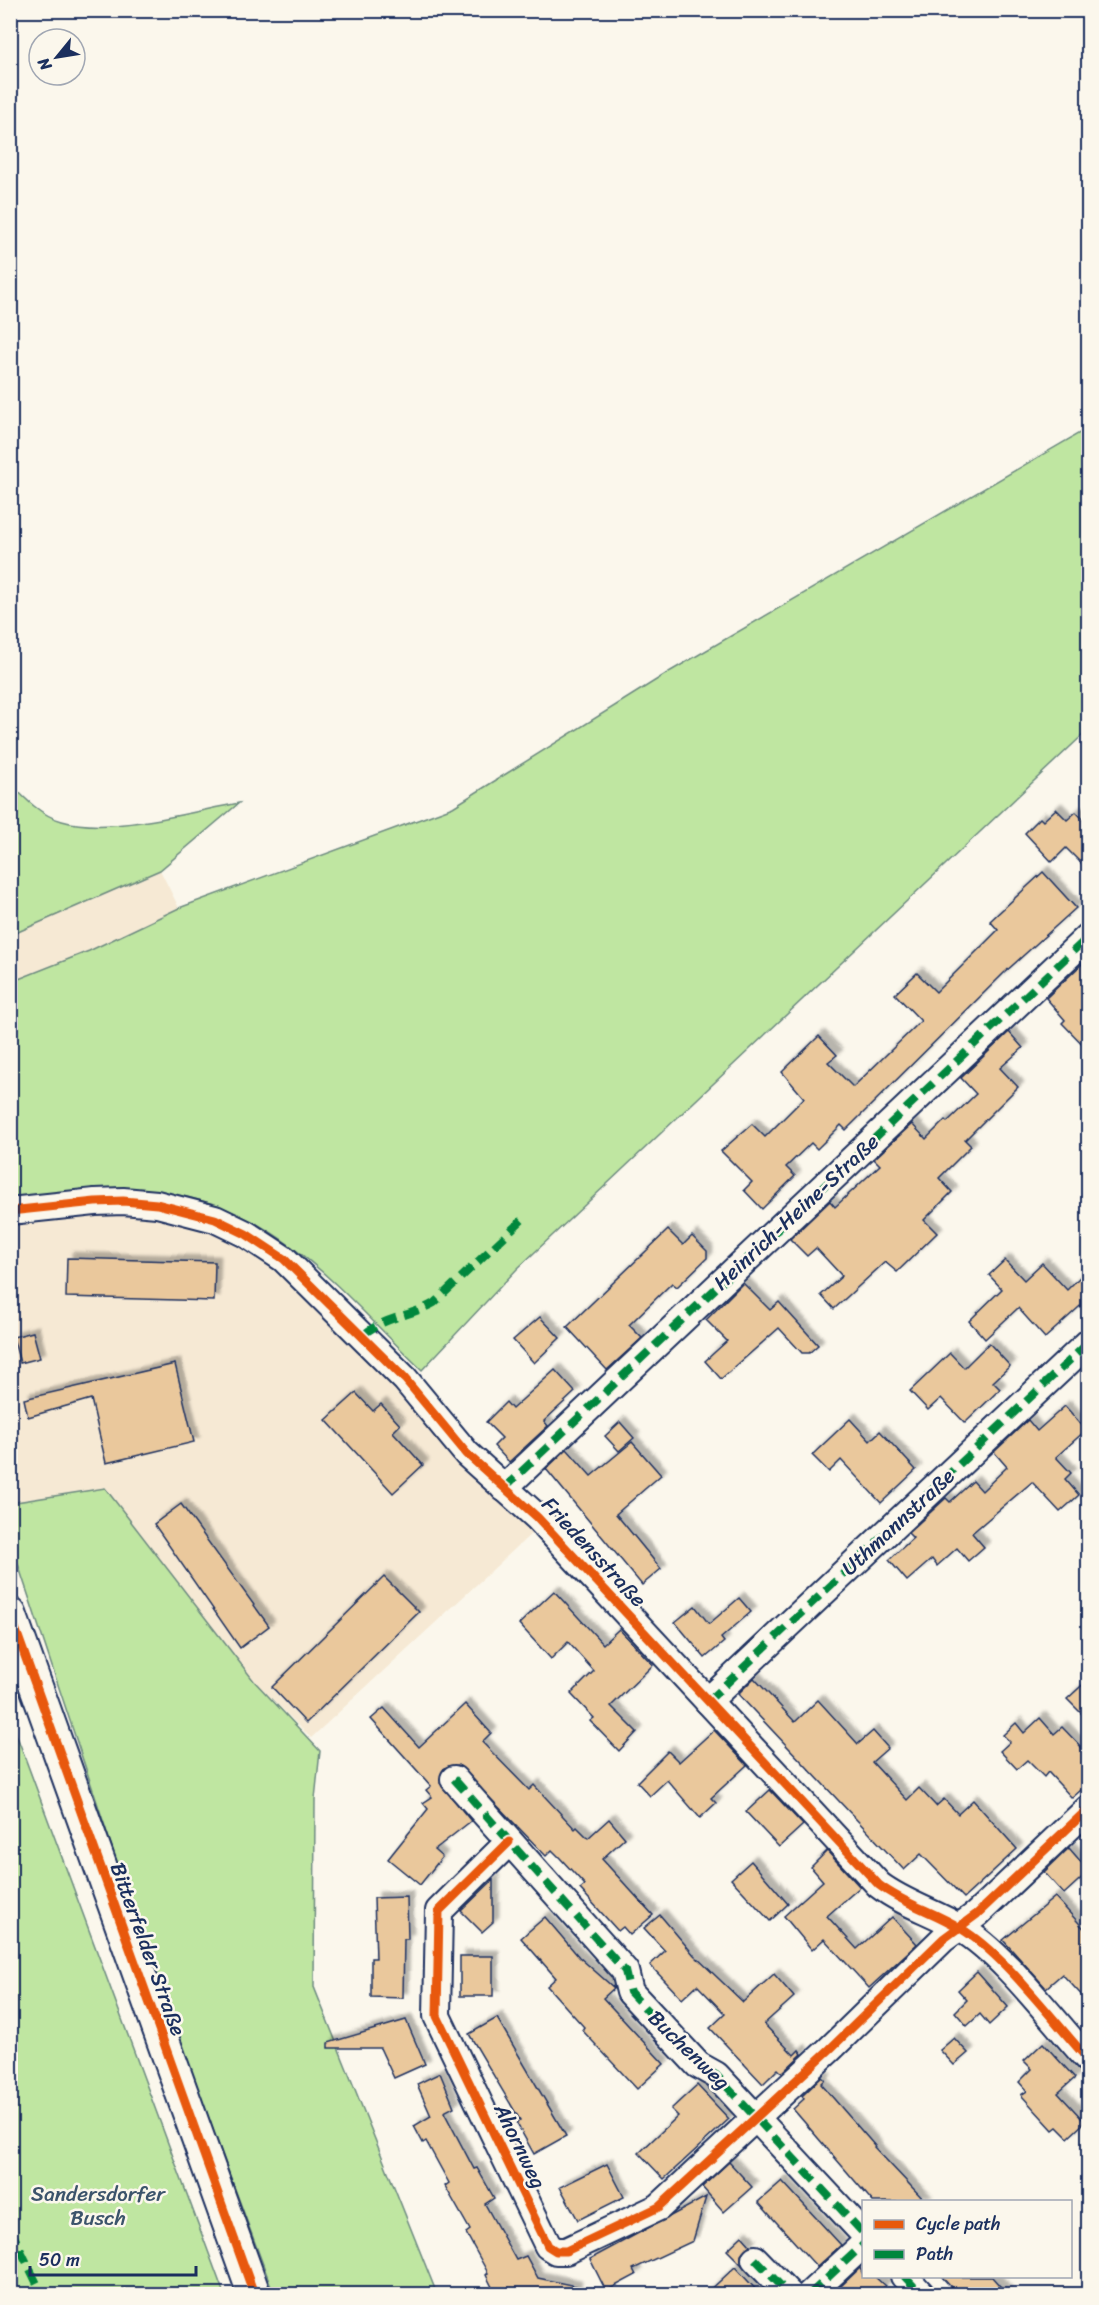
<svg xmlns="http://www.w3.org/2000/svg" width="1099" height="2305" font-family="Sriracha,sans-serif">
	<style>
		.built { fill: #f6e9d4 }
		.green { fill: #bfe6a1; stroke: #6d8a80; stroke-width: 1.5 }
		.building { fill: #eac89c; stroke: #1b2f5e; stroke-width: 1.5; filter: url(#shadow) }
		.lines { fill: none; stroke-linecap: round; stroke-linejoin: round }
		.minor-casing { stroke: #1b2f5e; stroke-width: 30 }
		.tertiary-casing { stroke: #1b2f5e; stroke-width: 36 }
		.minor { stroke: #fbf7ec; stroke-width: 26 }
		.tertiary { stroke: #fbf7ec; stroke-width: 32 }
		.quiet { stroke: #00873e; stroke-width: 8; stroke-dasharray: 15 8; stroke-linecap: butt }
		.cycleway-casing { stroke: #fbf7ec; stroke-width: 13 }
		.cycleway { stroke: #e8590c; stroke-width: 9 }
		.labels { text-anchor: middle; stroke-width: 5; stroke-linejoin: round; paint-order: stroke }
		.street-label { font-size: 21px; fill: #1b2f5e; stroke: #fbf7ec }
		.park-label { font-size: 21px; fill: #3c546b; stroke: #fbf7ec }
	</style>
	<defs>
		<filter id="shadow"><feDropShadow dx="5.5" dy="-5.5" stdDeviation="1.5" flood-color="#0004"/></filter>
	</defs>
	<rect width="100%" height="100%" fill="#fbf7ec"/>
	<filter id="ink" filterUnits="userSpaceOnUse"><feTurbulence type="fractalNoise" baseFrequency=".0167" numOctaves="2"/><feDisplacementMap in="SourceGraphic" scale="12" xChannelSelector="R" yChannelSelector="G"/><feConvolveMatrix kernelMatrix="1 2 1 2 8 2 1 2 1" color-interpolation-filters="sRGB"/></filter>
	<g filter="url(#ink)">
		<g class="built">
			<path d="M160,870L179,908L89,951L11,982V935Z"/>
			<path d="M111,1213L167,1216L219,1232L254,1250L289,1279L386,1369L532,1533L311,1738L254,1681L105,1488L11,1503V1223Z"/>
		</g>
		<g class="green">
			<path d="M1088,428V730L517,1269L422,1370C350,1302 289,1219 187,1197C177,1195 166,1192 156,1191C108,1189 59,1196 11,1201V982L89,951L179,908L453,807L669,672Z"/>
			<path d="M11,784C25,799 42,816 62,821C111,835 189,812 239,803L160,870L11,935Z"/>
			<path d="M105,1488L254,1681L320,1751L315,1799L314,1987L437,2294H274L144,1944L11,1543L10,1503Z"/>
			<path d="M10,1720H11L224,2294H11Z"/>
		</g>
		<g class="building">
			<path d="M1056,809L1067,820L1076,812L1089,825V871L1066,848L1052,862L1025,833L1040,818L1043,821Z"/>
			<path d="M1043,872L1076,908L1004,973L846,1130L841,1125L817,1149L811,1143L786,1167L795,1176L762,1209L744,1190L752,1182L721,1151L752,1124L765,1137L804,1098L782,1072L819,1036L837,1055L828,1062L853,1087L921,1021L895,994L917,973L936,992L998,930L990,921Z"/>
			<path d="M1082,964L1089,971V1051L1062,1023L1065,1020L1046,998Z"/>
			<path d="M1009,1032L1023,1048L1000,1068L1018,1087L965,1140L971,1146L939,1178L952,1192L924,1220L937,1233L897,1272L885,1262L834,1309L821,1295L842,1276L816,1248L807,1256L790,1239L830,1201L835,1207L880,1165L874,1159L912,1124L926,1139L945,1120L947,1122L976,1094L961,1078Z"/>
			<path d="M668,1230L683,1245L692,1236L707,1251V1258L677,1287L672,1283L629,1325L642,1338L607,1370L567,1327Z"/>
			<path d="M67,1258L215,1262L214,1301L66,1297Z"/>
			<path d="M1005,1260L1024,1280L1042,1263L1067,1290L1089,1268V1298L1045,1338L1018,1308L985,1339L969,1321L1002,1289L989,1275Z"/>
			<path d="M743,1283L770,1310L779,1302L818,1345L809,1353H802L779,1328L721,1379L705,1361L727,1341L706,1320Z"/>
			<path d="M540,1317L560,1338L534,1363L513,1340Z"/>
			<path d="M33,1332L40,1358L20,1363L13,1337Z"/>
			<path d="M989,1343L1010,1366L993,1382L1000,1389L965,1423L941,1398L928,1410L910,1391L950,1353L964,1368Z"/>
			<path d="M175,1364L194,1442L106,1463L91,1399L28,1417L24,1399Z"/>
			<path d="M555,1370L575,1392L544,1421L548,1426L509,1462L494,1446L502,1438L486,1422L506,1402L512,1409Z"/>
			<path d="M356,1393L373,1411L381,1404L400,1425L393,1432L423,1465L393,1493L326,1420Z"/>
			<path d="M1065,1406L1086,1430L1056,1457L1071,1473L1065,1479L1079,1495L1060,1512L1032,1482L972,1533L984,1547L968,1561L957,1548L937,1566L932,1559L907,1581L889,1560L913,1538L908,1533L946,1498L950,1502L973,1481L982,1491L1007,1467L994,1452L1028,1420L1037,1431Z"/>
			<path d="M850,1419L870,1441L880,1431L916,1470L881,1503L841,1460L829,1472L812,1455Z"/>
			<path d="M620,1422L634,1438L619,1451L605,1436Z"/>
			<path d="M632,1442L661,1475L616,1514L661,1569L642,1585L546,1469L567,1449L591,1476Z"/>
			<path d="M181,1504L269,1626L240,1648L154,1524Z"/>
			<path d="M384,1577L419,1612L306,1723L272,1687Z"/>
			<path d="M554,1591L603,1644L619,1629L653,1665L611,1706L637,1732L619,1751L590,1721L594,1718L571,1694L594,1671L568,1642L551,1659L519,1624Z"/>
			<path d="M739,1598L751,1612L721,1638L724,1642L705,1658L675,1622L695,1606L709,1624Z"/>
			<path d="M754,1678L795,1722L818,1700L858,1744L873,1731L888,1748L872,1762L907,1800L919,1788L936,1806L944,1799L958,1814L973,1800L1017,1849L964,1898L921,1854L904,1870L738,1694Z"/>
			<path d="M1089,1679V1721L1067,1699Z"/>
			<path d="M465,1704L491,1733L482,1742L529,1790L534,1785L575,1829L577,1827L588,1838L609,1819L625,1838L602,1859L653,1915L630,1935L623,1927L618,1931L580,1889L585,1885L560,1858L552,1850L546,1856L458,1765L444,1768L440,1783L471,1821L434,1850L442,1857L420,1885L388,1859L428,1809L423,1803L432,1797L426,1790L431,1786L371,1719L384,1708L419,1747Z"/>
			<path d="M1040,1718L1054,1734L1062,1727L1089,1755V1783L1072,1798L1048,1772L1044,1777L1027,1760L1017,1769L1000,1751L1010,1742L1003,1735L1016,1723L1024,1733Z"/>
			<path d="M714,1730L747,1765L711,1798L716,1803L700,1818L667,1780L650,1796L637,1782L668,1751L679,1762Z"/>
			<path d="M770,1790L803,1825L779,1847L746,1812Z"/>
			<path d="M1069,1848L1089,1871L1064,1894L1044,1872Z"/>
			<path d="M827,1851L860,1887L827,1916L857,1949L892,1917L917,1944L869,1988L824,1939L812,1950L784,1916L823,1881L811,1867Z"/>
			<path d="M751,1861L788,1904L770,1921L731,1879Z"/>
			<path d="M493,1880V1922L482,1932L461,1911Z"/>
			<path d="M407,1897L408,1939H404L403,1998L371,1997V1958H376L374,1898Z"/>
			<path d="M1055,1897L1089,1934V2003L1062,1974L1046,1988L1003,1940Z"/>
			<path d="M660,1915L694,1955L743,2002L774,1974L794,1997L764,2024L794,2055L799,2050L802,2054L782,2073L778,2069L763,2084L710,2028L725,2014L697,1985L682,1999L650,1965L665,1951L644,1928Z"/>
			<path d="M545,1917L579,1957L614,1988L603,1998L664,2064L637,2089L582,2030L584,2027L547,1986L556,1978L521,1938Z"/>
			<rect x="460" y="1956" width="33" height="40"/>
			<path d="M977,1972L1008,2007L989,2025L980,2014L967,2026L955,2012L967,2000L958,1990Z"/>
			<path d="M497,2018L566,2136L534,2154L516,2122L520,2120L469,2034Z"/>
			<path d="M406,2020L425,2064L394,2078L380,2048H328V2043Z"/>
			<path d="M954,2038L968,2053L954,2065L940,2050Z"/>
			<path d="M1043,2043L1075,2078L1058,2093L1085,2122L1068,2138L1057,2127L1053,2130L1021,2095L1027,2091L1019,2082L1032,2069L1024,2061Z"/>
			<path d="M440,2073L454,2107L444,2112L474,2169L477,2168L494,2198L485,2204L516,2260L526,2256L538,2278L576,2286L575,2295H496L486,2275L488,2273L466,2233L470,2230L445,2186L449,2183L426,2141L423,2143L414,2126L431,2116L417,2084Z"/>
			<path d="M822,2077L825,2080L821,2084L875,2146L874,2147L926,2202H873L793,2109L804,2099L802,2096Z"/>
			<path d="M697,2085L729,2119L664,2179L639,2153L678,2116L671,2109Z"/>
			<path d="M729,2162L752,2187L724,2212L702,2187Z"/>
			<path d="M607,2164L624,2197L578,2220L560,2187Z"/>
			<path d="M782,2181L841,2245L817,2267L758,2202Z"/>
			<path d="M706,2197L693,2241L633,2269L636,2275L606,2291L590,2259Z"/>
			<path d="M742,2236L750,2245L741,2254L742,2265L727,2250Z"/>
			<path d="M735,2267L761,2295H705Z"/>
			<path d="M860,2268L864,2277H875L885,2286L876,2295H846L839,2288Z"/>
			<path d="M942,2277H992L1008,2295H958Z"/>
		</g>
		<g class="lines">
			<defs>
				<g id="minor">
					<path d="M10,1211L95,1202L123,1201L157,1204L215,1219L246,1234L284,1259L405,1379L467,1454L537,1517L879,1885C904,1904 934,1912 960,1928C1004,1954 1052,2020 1088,2059"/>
					<path d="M504,1488L1088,937"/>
					<path d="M708,1701L1088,1343"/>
					<path d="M454,1779L625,1971L630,1992L698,2065L716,2075L864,2234"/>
					<path d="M509,1842L439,1911L437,2016L548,2246L556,2251H566L659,2207L830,2049L943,1939L977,1914L1088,1809"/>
					<path d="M755,2259L789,2294"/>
					<path d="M904,2276L921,2294"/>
					<path d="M810,2294L864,2244"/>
				</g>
				<path id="tertiary" d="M10,1614L254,2294"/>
			</defs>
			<use href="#minor" class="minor-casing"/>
			<use href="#tertiary" class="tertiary-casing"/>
			<use href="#minor" class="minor"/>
			<use href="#tertiary" class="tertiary"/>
			<g class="quiet">
				<path d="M363,1335C386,1316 409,1317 434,1303L525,1217"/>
				<path d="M504,1488L1088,937"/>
				<path d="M708,1701L1088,1343"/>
				<path d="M454,1779L625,1971L630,1992L698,2065L716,2075L864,2234"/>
				<path d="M10,2228L42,2294"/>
				<path d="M755,2259L789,2294"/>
				<path d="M904,2276L921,2294"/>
				<path d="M810,2294L864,2244"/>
			</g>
			<defs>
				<g id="cycleway">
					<path d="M10,1211L95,1202L123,1201L157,1204L215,1219L246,1234L284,1259L405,1379L467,1454L537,1517L879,1885C904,1904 934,1912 960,1928C1004,1954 1052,2020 1088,2059"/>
					<path d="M10,1614L254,2294"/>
					<path d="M509,1842L439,1911L437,2016L548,2246L556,2251H566L659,2207L830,2049L943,1939L977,1914L1088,1809"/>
				</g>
			</defs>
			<use href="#cycleway" class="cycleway-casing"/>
			<use href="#cycleway" class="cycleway"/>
		</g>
	</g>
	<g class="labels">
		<g class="street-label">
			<text transform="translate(796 1212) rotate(-43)" y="7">Heinrich-Heine-Straße</text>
			<text transform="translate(898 1522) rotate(-43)" y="7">Uthmannstraße</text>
			<text transform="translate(594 1552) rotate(47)" y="7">Friedensstraße</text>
			<text transform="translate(148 1949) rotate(70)" y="7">Bitterfelder Straße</text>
			<text transform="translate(689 2050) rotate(44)" y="7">Buchenweg</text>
			<text transform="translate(520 2146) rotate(64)" y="7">Ahornweg</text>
		</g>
		<g class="park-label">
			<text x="98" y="2201">Sandersdorfer<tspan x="98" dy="24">Busch</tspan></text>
		</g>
	</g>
	<rect width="1099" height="2305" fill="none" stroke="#fbf7ec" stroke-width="36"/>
	<rect x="18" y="18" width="1063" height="2269" fill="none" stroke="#1b2f5e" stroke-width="2" filter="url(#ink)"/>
	<rect x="862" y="2200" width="210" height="78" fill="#fbf7ec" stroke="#a1a7b3" stroke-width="1.5"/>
	<rect x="874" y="2220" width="30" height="9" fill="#e8590c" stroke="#a1a7b3" stroke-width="1.5"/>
	<text x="916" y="2230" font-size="18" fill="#1b2f5e">Cycle path</text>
	<rect x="874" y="2250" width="30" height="9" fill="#00873e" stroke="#a1a7b3" stroke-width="1.5"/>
	<text x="916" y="2260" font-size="18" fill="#1b2f5e">Path</text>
	<g transform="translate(57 57) rotate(240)"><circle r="28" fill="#fbf7ec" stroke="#a1a7b3" stroke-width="1.5"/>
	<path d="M0-4.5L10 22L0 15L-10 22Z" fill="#1b2f5e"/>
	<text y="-9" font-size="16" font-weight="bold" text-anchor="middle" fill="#1b2f5e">N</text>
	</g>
	<path d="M30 2266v9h166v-9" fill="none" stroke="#1b2f5e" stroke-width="3"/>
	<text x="39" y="2266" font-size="18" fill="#1b2f5e" stroke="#fbf7ec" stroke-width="4.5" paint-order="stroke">50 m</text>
</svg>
